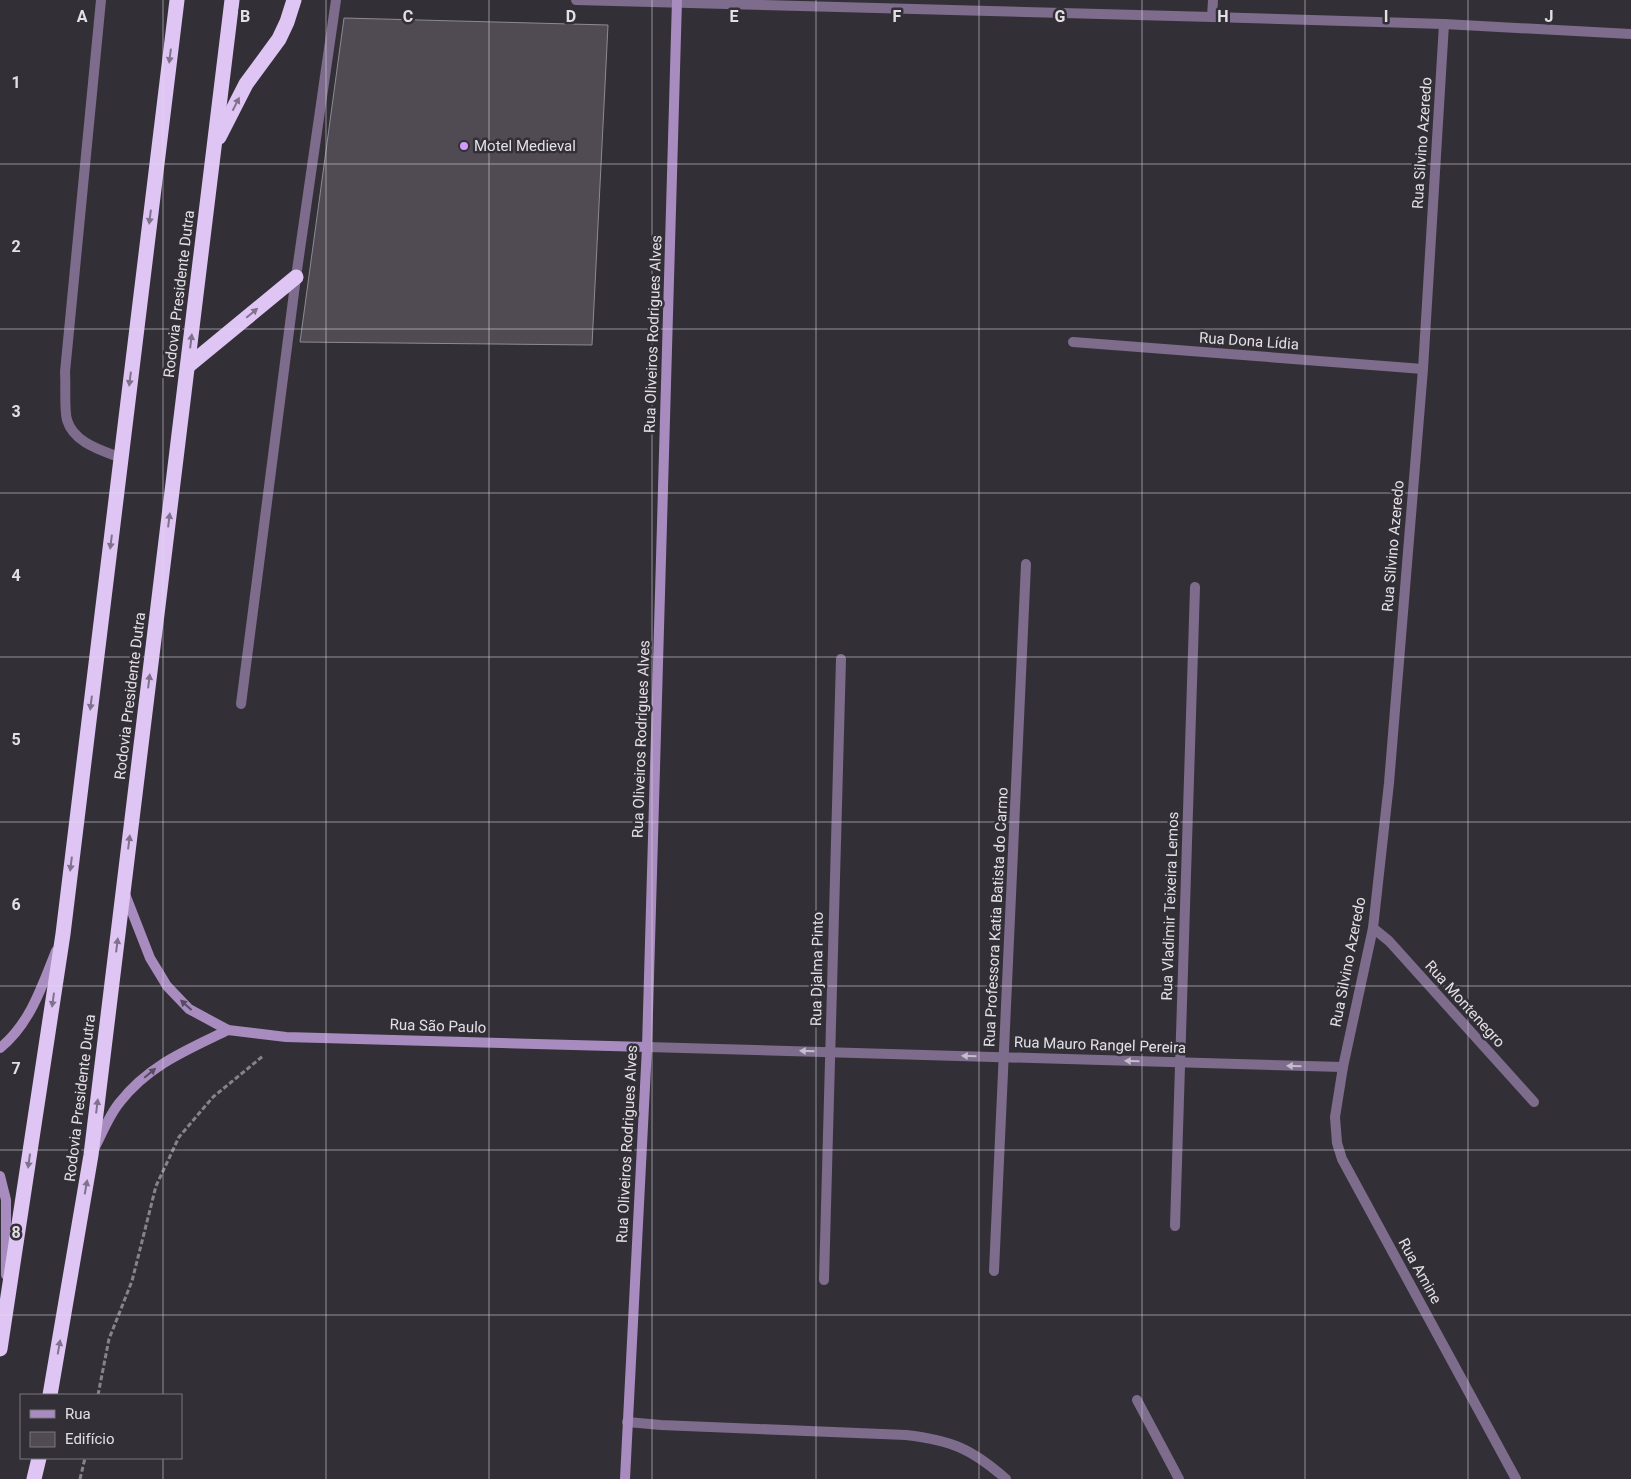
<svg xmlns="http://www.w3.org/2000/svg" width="1631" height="1479" font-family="Roboto,sans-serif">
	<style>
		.building { fill: #504b53; stroke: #8e8a93 }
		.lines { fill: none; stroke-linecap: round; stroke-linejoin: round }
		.path { stroke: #868389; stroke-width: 3; stroke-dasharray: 5 2.5; stroke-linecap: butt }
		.service { stroke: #7d6c8c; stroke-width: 10 }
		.minor { stroke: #7d6c8c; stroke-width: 10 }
		.tertiary { stroke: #7d6c8c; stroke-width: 10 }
		.secondary { stroke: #a98cbf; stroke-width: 10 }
		.motorway { stroke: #dfc5f4; stroke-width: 15 }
		.oneway { fill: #80728c }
		.oneway2 { fill: #564b60 }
		.oneway3 { fill: #c4bdca }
		.grid { fill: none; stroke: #e3e0e5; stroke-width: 1; stroke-opacity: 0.55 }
		.poi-dot { fill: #d39cfc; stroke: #332f37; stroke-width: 2 }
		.labels { text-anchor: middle; stroke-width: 5; stroke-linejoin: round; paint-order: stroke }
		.street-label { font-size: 15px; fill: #e3e0e5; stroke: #332f37 }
		.poi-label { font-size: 15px; fill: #e3e0e5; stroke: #332f37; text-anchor: start }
		.grid-label { font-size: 16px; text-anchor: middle; font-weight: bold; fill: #e3e0e5; stroke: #332f37; stroke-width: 5; stroke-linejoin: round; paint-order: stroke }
	</style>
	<rect width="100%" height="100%" fill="#332f37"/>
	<path class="building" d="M344,18L608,25L592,345L300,342Z"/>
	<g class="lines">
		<g class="path">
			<path d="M98,1395L109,1339L132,1281L156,1186L179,1137L213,1097L263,1056"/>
			<path d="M80,1479L85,1458"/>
		</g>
		<g class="service">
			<path d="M101,0L65,372C66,385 64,409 67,420C74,443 101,450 121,458"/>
			<path d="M1137,1400L1179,1479"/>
			<path d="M627,1422L661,1425L906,1435C951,1440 972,1449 1006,1479"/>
		</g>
		<g class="minor">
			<path d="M1212,17L1213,0"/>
			<path d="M1444,24L1423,369L1389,783L1373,928L1343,1067L1335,1117L1337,1143L1342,1159L1516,1479"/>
			<path d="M1073,342L1423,369"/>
			<path d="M241,704L296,277L336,0"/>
			<path d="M1373,928L1389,941L1534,1102"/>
			<path d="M647,1047L1343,1067"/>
			<path d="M1175,1226L1195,587"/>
			<path d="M994,1271L1026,564"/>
			<path d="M824,1280L841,659"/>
		</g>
		<path class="tertiary" d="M576,0L1212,17L1444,24L1631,34"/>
		<g class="secondary">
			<path d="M125,894L150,958L167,986L189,1009L228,1030L286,1037L647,1047"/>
			<path d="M0,1048C30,1024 42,986 56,951"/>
			<path d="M94,1149C102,1134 109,1115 120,1102C149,1065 187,1050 228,1030"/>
			<path d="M0,1176L6,1200V1275"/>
			<path d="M625,1479L647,1047L677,0"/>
		</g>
		<g class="motorway">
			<path d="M219,137L246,84L279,39L287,22L294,0"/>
			<path d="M188,366L296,277"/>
			<path d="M0,1349L63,934L177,0"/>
			<path d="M50,1395L91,1155L232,0"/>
			<path d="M34,1479L39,1458"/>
		</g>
	</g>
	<defs><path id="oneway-solid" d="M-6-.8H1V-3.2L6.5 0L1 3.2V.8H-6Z" transform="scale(1.25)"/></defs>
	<g class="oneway">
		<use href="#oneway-solid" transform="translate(170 56) rotate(97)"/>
		<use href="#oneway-solid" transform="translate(236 104) rotate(-63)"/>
		<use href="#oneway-solid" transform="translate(150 217) rotate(97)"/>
		<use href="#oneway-solid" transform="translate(252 313) rotate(-40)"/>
		<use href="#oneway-solid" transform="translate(191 341) rotate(-83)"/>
		<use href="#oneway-solid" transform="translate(130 379) rotate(97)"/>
		<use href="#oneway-solid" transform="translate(169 520) rotate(-83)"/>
		<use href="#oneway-solid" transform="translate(111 542) rotate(97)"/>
		<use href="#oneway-solid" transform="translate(149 681) rotate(-83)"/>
		<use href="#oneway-solid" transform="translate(91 703) rotate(97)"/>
		<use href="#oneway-solid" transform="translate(129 842) rotate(-83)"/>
		<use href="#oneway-solid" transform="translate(71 864) rotate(97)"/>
		<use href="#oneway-solid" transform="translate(117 945) rotate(-83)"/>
		<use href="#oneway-solid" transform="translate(53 1000) rotate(98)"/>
		<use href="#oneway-solid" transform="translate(97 1106) rotate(-83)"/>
		<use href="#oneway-solid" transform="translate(29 1161) rotate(98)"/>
		<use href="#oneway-solid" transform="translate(86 1187) rotate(-80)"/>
		<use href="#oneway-solid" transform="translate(59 1347) rotate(-80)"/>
	</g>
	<g class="oneway2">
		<use href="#oneway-solid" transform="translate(186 1005) rotate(-138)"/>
		<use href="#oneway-solid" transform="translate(150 1073) rotate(-40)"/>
	</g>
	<g class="oneway3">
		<use href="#oneway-solid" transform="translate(807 1051) rotate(-178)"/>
		<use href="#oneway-solid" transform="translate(969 1056) rotate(-178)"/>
		<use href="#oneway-solid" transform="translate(1132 1061) rotate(-178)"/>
		<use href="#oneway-solid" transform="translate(1294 1066) rotate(-178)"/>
	</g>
	<path class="grid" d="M163,0V1395M326,0V1479M489,0V1479M652,0V1479M816,0V1479M979,0V1479M1142,0V1479M1305,0V1479M1468,0V1479M0,164H1631M0,329H1631M0,493H1631M0,657H1631M0,822H1631M0,986H1631M0,1150H1631M0,1315H1631M163,1458V1479"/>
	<circle class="poi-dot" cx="464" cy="146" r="5"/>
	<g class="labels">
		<g class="street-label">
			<text transform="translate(1422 143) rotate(-86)" y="5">Rua Silvino Azeredo</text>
			<text transform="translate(179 294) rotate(-83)" y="5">Rodovia Presidente Dutra</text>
			<text transform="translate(653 334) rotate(-88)" y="5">Rua Oliveiros Rodrigues Alves</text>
			<text transform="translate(1249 341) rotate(4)" y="5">Rua Dona Lídia</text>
			<text transform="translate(1393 546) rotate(-85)" y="5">Rua Silvino Azeredo</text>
			<text transform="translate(130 696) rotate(-83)" y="5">Rodovia Presidente Dutra</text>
			<text transform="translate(641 739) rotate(-88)" y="5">Rua Oliveiros Rodrigues Alves</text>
			<text transform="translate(1170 906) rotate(-88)" y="5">Rua Vladimir Teixeira Lemos</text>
			<text transform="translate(996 917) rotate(-87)" y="5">Rua Professora Katia Batista do Carmo</text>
			<text transform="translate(1348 962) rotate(-79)" y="5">Rua Silvino Azeredo</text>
			<text transform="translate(817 969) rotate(-89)" y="5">Rua Djalma Pinto</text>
			<text transform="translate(1465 1004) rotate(48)" y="5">Rua Montenegro</text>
			<text transform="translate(438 1026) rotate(2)" y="5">Rua São Paulo</text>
			<text transform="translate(1100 1045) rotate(2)" y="5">Rua Mauro Rangel Pereira</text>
			<text transform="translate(80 1098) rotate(-83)" y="5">Rodovia Presidente Dutra</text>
			<text transform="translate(627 1144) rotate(-87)" y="5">Rua Oliveiros Rodrigues Alves</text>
			<text transform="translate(1420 1271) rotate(61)" y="5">Rua Amine</text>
		</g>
		<g class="poi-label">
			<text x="474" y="151">Motel Medieval</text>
		</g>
	</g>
	<g class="grid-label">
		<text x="82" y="22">A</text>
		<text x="245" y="22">B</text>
		<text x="408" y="22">C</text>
		<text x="571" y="22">D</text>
		<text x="734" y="22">E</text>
		<text x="897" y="22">F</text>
		<text x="1060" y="22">G</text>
		<text x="1223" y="22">H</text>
		<text x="1386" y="22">I</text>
		<text x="1549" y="22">J</text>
		<text x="16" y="88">1</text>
		<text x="16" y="252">2</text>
		<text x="16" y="417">3</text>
		<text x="16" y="581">4</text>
		<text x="16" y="745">5</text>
		<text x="16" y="910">6</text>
		<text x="16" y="1074">7</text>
		<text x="16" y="1238">8</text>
	</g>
	<rect x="20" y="1394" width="162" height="65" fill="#332f37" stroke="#79767d"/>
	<rect x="30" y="1410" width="25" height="8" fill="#a98cbf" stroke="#79767d"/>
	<text x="65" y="1419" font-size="15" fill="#e3e0e5">Rua</text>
	<rect x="30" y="1432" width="25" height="15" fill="#504b53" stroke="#79767d"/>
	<text x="65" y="1444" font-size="15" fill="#e3e0e5">Edifício</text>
</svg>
